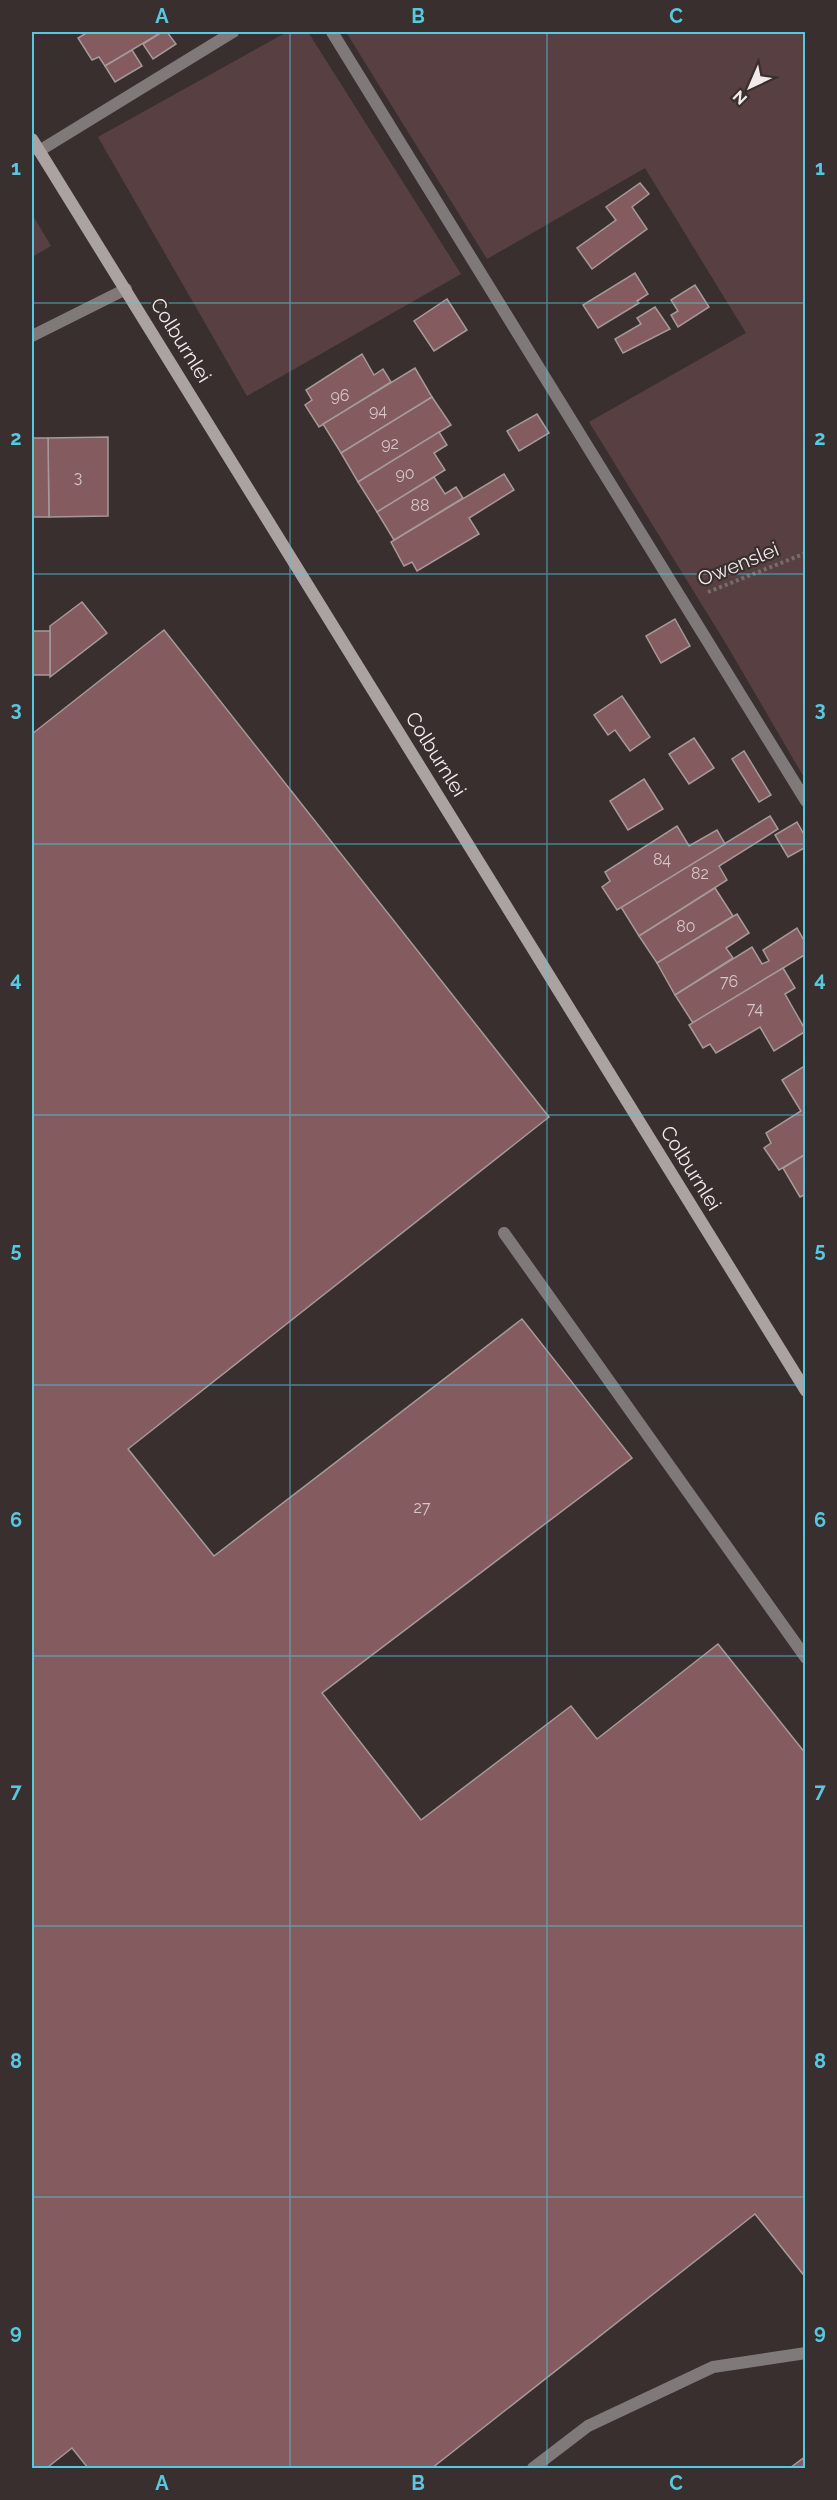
<svg xmlns="http://www.w3.org/2000/svg" width="837" height="2500" font-family="Raleway,sans-serif">
	<style>
		.green { fill: #584042 }
		.building { fill: #845b5e; stroke: #a6999a; stroke-width: 1.5 }
		.lines { fill: none; stroke-linecap: round; stroke-linejoin: round }
		.path { stroke: #756c6c; stroke-width: 4; stroke-dasharray: 3 3; stroke-linecap: butt }
		.lane { stroke: #7f797a; stroke-width: 12 }
		.street { stroke: #7f797a; stroke-width: 12 }
		.secondary { stroke: #aba2a2; stroke-width: 12 }
		.grid { fill: none; stroke: #56c9e0; stroke-width: 1.5; stroke-opacity: 0.55 }
		.labels { text-anchor: middle; stroke-width: 4.5; stroke-linejoin: round; paint-order: stroke }
		.number-label { font-size: 16px; fill: #d6c6c7 }
		.street-label { font-size: 20px; fill: #f1eaea; stroke: #3a2f2f }
		.neatline { fill: none; stroke: #56c9e0; stroke-width: 2 }
		.grid-label { font-size: 20px; text-anchor: middle; font-weight: bold; fill: #56c9e0 }
	</style>
	<rect width="100%" height="100%" fill="#3a2f2f"/>
	<g class="green">
		<path d="M287,32H308L461,274L247,396L98,137Z"/>
		<path d="M346,32H805V779L728,647L589,422L746,333L645,168L487,259Z"/>
		<path d="M32,214L51,246L32,257Z"/>
	</g>
	<g class="building">
		<path d="M88,32H162L105,66L99,57L92,60L78,38Z"/>
		<path d="M162,32H167L176,44L153,59L143,44Z"/>
		<path d="M132,50L142,66L115,82L105,66Z"/>
		<path d="M640,183L649,194L632,207L647,229L592,269L577,248L616,220L606,207Z"/>
		<path d="M635,273L648,294L637,301L639,303L598,328L583,305Z"/>
		<path d="M695,285L709,307L678,327L671,315L678,311L671,300Z"/>
		<path d="M447,299L467,330L434,351L414,321Z"/>
		<path d="M655,307L670,329L623,353L615,339L641,324L637,318Z"/>
		<path d="M362,354L374,375L383,369L391,382L319,427L305,405L312,400L306,390Z"/>
		<path d="M415,368L432,397L341,453L323,424Z"/>
		<path d="M432,397L451,425L358,482L341,453Z"/>
		<path d="M537,414L549,433L519,451L507,431Z"/>
		<path d="M439,432L447,445L434,453L445,470L377,512L358,482Z"/>
		<path d="M108,437V516L49,517L48,438Z"/>
		<path d="M32,438H48L49,517H32Z"/>
		<path d="M504,474L514,490L469,518L479,534L417,571L412,562L404,566L391,542Z"/>
		<path d="M434,477L445,494L456,487L463,498L394,540L377,512Z"/>
		<path d="M82,602L107,633L50,677V626Z"/>
		<path d="M675,619L690,646L661,663L646,636Z"/>
		<path d="M164,630L549,1117L128,1449L214,1556L522,1319L632,1458L322,1693L421,1820L571,1706L597,1739L718,1644L806,1754V2278L755,2214L432,2468H88L72,2448L48,2467L50,2468H32V734Z"/>
		<rect x="32" y="631" width="18" height="44"/>
		<path d="M622,696L650,737L630,751L615,730L608,735L594,715Z"/>
		<path d="M694,738L714,768L689,784L669,754Z"/>
		<path d="M744,751L771,795L759,802L732,759Z"/>
		<path d="M644,779L663,809L628,830L610,801Z"/>
		<path d="M770,816L778,829L719,866L727,880L639,936L621,907Z"/>
		<path d="M797,822L806,838V847L788,857L775,835Z"/>
		<path d="M677,826L689,846L717,830L725,844L617,910L602,887L610,881L605,872Z"/>
		<path d="M715,888L733,916L657,963L639,936Z"/>
		<path d="M737,914L749,933L726,948L733,958L675,995L657,963Z"/>
		<path d="M797,928L806,944V954L693,1023L675,995L752,947L762,964L769,961L763,950Z"/>
		<path d="M783,968L795,988L785,994L806,1031L774,1051L760,1027L716,1053L710,1044L703,1048L689,1025Z"/>
		<path d="M806,1065V1154L779,1170L764,1148L771,1143L766,1133L801,1111L782,1080Z"/>
		<path d="M806,1154V1194L800,1197L783,1168Z"/>
		<path d="M806,2456V2468H790Z"/>
	</g>
	<g class="lines">
		<path class="path" d="M708,592L806,553"/>
		<g class="lane">
			<path d="M332,32L806,801"/>
			<path d="M39,151L233,32"/>
			<path d="M504,1233L806,1658"/>
			<path d="M533,2468L588,2426L713,2367L806,2353"/>
		</g>
		<path class="street" d="M32,336L126,289"/>
		<path class="secondary" d="M32,139L806,1391"/>
	</g>
	<path class="grid" d="M290,32V2468M547,32V2468M32,303H806M32,574H806M32,844H806M32,1115H806M32,1385H806M32,1656H806M32,1926H806M32,2197H806"/>
	<g class="labels">
		<g class="number-label">
			<text x="340" y="401">96</text>
			<text x="378" y="416">94</text>
			<text x="390" y="449">92</text>
			<text x="405" y="479">90</text>
			<text x="78" y="483">3</text>
			<text x="420" y="511">88</text>
			<text x="662" y="865">84</text>
			<text x="700" y="879">82</text>
			<text x="686" y="932">80</text>
			<text x="729" y="987">76</text>
			<text x="755" y="1014">74</text>
			<text x="422" y="1513">27</text>
		</g>
		<g class="street-label">
			<text transform="translate(181 340) rotate(58)" y="7">Colburnlei</text>
			<text transform="translate(738 564) rotate(-22)" y="7">Owenslei</text>
			<text transform="translate(436 754) rotate(58)" y="7">Colburnlei</text>
			<text transform="translate(691 1168) rotate(58)" y="7">Colburnlei</text>
		</g>
	</g>
	<rect width="837" height="2500" fill="none" stroke="#3a2f2f" stroke-width="66"/>
	<g transform="translate(750 87) rotate(224)" stroke="#3a2f2f" stroke-width="4.5" paint-order="stroke">
	<path d="M0-4.5L10 22L0 15L-10 22Z" fill="#f1eaea"/>
	<text y="-9" font-size="16" font-weight="bold" text-anchor="middle" fill="#f1eaea">N</text>
	</g>
	<rect x="33" y="33" width="771" height="2434" class="neatline"/>
	<g class="grid-label">
		<text x="162" y="23">A</text>
		<text x="418" y="23">B</text>
		<text x="676" y="23">C</text>
		<text x="16" y="175">1</text>
		<text x="820" y="175">1</text>
		<text x="16" y="445">2</text>
		<text x="820" y="445">2</text>
		<text x="16" y="716">3</text>
		<text x="820" y="716">3</text>
		<text x="16" y="986">4</text>
		<text x="820" y="986">4</text>
		<text x="16" y="1257">5</text>
		<text x="820" y="1257">5</text>
		<text x="16" y="1527">6</text>
		<text x="820" y="1527">6</text>
		<text x="16" y="1798">7</text>
		<text x="820" y="1798">7</text>
		<text x="16" y="2068">8</text>
		<text x="820" y="2068">8</text>
		<text x="16" y="2339">9</text>
		<text x="820" y="2339">9</text>
		<text x="162" y="2490">A</text>
		<text x="418" y="2490">B</text>
		<text x="676" y="2490">C</text>
	</g>
</svg>
